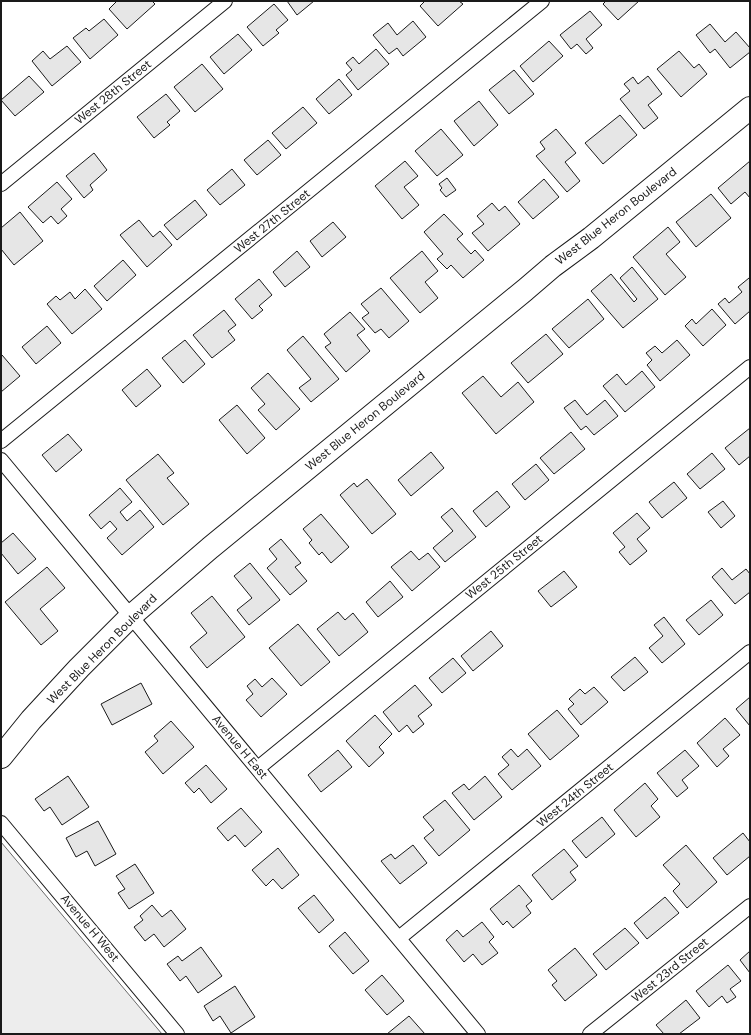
<svg xmlns="http://www.w3.org/2000/svg" width="751" height="1035" font-family="'DM Sans',sans-serif">
	<style>
		.built { fill: #ededed; stroke: #6a6a6a }
		.building { fill: #e6e6e6; stroke: #1a1a1a }
		.lines { fill: none; stroke-linecap: round; stroke-linejoin: round }
		.street-casing { stroke: #1a1a1a; stroke-width: 16 }
		.primary-casing { stroke: #1a1a1a; stroke-width: 24 }
		.street { stroke: #fff; stroke-width: 14 }
		.primary { stroke: #fff; stroke-width: 22 }
		.labels { text-anchor: middle; stroke-width: 3; stroke-linejoin: round; paint-order: stroke }
		.street-label { font-size: 12px; fill: #1a1a1a; stroke: #fff }
	</style>
	<rect width="100%" height="100%" fill="#fff"/>
	<path class="built" d="M1,842L162,1034H1Z"/>
	<g class="building">
		<path d="M117,1H152L155,4L127,29L109,9Z"/>
		<path d="M287,1H314L297,15Z"/>
		<path d="M425,1H459L463,4L438,26L420,6Z"/>
		<path d="M606,1H639L618,20L603,4Z"/>
		<path d="M274,4L288,20L276,30L279,33L263,46L247,27Z"/>
		<path d="M590,11L602,25L586,39L593,48L586,54L577,44L571,49L560,35Z"/>
		<path d="M104,19L118,35L90,59L73,38L86,28L89,31Z"/>
		<path d="M413,21L426,37L403,56L397,48L389,54L373,35L388,23L397,35Z"/>
		<path d="M710,24L725,42L736,32L750,48V52L730,68L715,49L710,53L696,35Z"/>
		<path d="M238,34L252,50L224,74L210,57Z"/>
		<path d="M549,41L563,56L533,82L520,66Z"/>
		<path d="M67,46L81,62L52,86L32,61L43,51L50,59Z"/>
		<path d="M376,49L389,64L358,90L346,75L352,70L346,63L353,57L359,64Z"/>
		<path d="M679,51L694,68L699,64L707,74L681,97L657,69Z"/>
		<path d="M202,64L223,89L195,112L174,87Z"/>
		<path d="M514,70L534,94L509,114L489,90Z"/>
		<path d="M29,76L44,92L15,116L1,100Z"/>
		<path d="M648,76L662,94L648,105L658,118L644,129L620,99L630,91L624,84L633,77L638,84Z"/>
		<path d="M339,79L352,95L329,114L316,99Z"/>
		<path d="M166,94L180,111L167,122L170,125L154,138L137,117Z"/>
		<path d="M479,101L498,125L474,146L454,121Z"/>
		<path d="M303,107L317,123L286,149L272,133Z"/>
		<path d="M620,115L637,135L603,164L585,143Z"/>
		<path d="M441,129L463,155L437,176L415,151Z"/>
		<path d="M556,129L576,153L565,162L580,181L567,192L536,156L545,149L540,142Z"/>
		<path d="M268,140L281,155L257,175L244,160Z"/>
		<path d="M94,153L107,170L90,185L93,190L84,198L66,176Z"/>
		<path d="M405,161L418,176L404,187L419,205L402,219L375,186Z"/>
		<path d="M750,161V198L745,192L731,204L718,188Z"/>
		<path d="M232,169L245,185L220,205L207,190Z"/>
		<path d="M447,178L456,190L446,197L440,190L442,188L439,184Z"/>
		<path d="M544,179L559,197L533,219L518,202Z"/>
		<path d="M57,182L72,199L61,209L67,216L58,224L51,216L43,223L28,207Z"/>
		<path d="M711,194L731,218L696,247L676,222Z"/>
		<path d="M195,200L207,215L177,240L164,225Z"/>
		<path d="M492,203L499,211L505,206L520,224L488,251L472,233L484,224L477,216Z"/>
		<path d="M20,212L43,241L14,265L1,249V228Z"/>
		<path d="M444,214L463,234L457,239L471,254L475,250L484,260L463,278L451,265L447,269L437,259L443,254L424,232Z"/>
		<path d="M139,220L153,237L160,231L172,245L147,267L120,235Z"/>
		<path d="M333,222L346,237L322,257L310,241Z"/>
		<path d="M668,227L680,242L666,254L686,277L665,295L633,257Z"/>
		<path d="M297,251L310,267L285,287L273,272Z"/>
		<path d="M422,251L438,271L425,282L438,298L420,313L390,278Z"/>
		<path d="M123,260L136,275L107,301L94,286Z"/>
		<path d="M632,267L658,299L623,328L591,291L611,274L634,302L637,299L620,278Z"/>
		<path d="M749,278L750,280V311L735,324L718,304L725,298L729,303L742,292L738,287Z"/>
		<path d="M259,279L272,295L259,306L263,310L252,319L235,299Z"/>
		<path d="M381,288L409,321L389,338L381,329L375,333L362,318L369,313L361,304Z"/>
		<path d="M85,289L102,309L72,334L47,304L56,296L60,300L70,292L75,299Z"/>
		<path d="M588,299L604,319L569,348L552,329Z"/>
		<path d="M712,309L726,325L703,346L685,326L692,319L696,324Z"/>
		<path d="M224,310L236,325L228,331L235,340L212,358L193,335Z"/>
		<path d="M350,312L365,329L357,335L370,351L346,372L325,347L331,343L324,334Z"/>
		<path d="M47,326L61,343L36,364L22,347Z"/>
		<path d="M546,334L563,354L528,383L511,363Z"/>
		<path d="M303,336L339,379L311,402L299,388L311,379L287,350Z"/>
		<path d="M185,340L205,364L183,383L162,358Z"/>
		<path d="M677,340L690,355L660,381L647,365L652,360L646,353L655,346L662,353Z"/>
		<path d="M2,355L20,376L1,392V356Z"/>
		<path d="M147,369L161,386L136,407L122,390Z"/>
		<path d="M642,371L655,387L625,412L603,386L617,374L626,385Z"/>
		<path d="M268,373L300,409L276,430L258,410L265,404L251,388Z"/>
		<path d="M483,376L501,397L518,382L534,402L496,434L462,393Z"/>
		<path d="M575,400L587,415L605,400L618,416L594,435L586,426L581,430L564,408Z"/>
		<path d="M237,405L265,438L247,454L219,420Z"/>
		<path d="M750,428V456L739,465L725,448Z"/>
		<path d="M571,432L585,449L554,474L540,458Z"/>
		<path d="M68,434L82,450L56,472L42,455Z"/>
		<path d="M431,452L444,468L411,496L398,480Z"/>
		<path d="M712,453L725,469L700,489L687,474Z"/>
		<path d="M158,454L174,473L167,478L189,504L163,525L126,480Z"/>
		<path d="M536,464L549,480L525,500L512,484Z"/>
		<path d="M367,479L396,514L372,534L340,495L354,483L357,487Z"/>
		<path d="M674,482L687,498L662,518L649,502Z"/>
		<path d="M120,488L132,502L120,512L127,521L140,510L154,527L122,555L107,538L117,529L110,521L101,529L89,515Z"/>
		<path d="M497,491L510,507L486,527L473,511Z"/>
		<path d="M723,501L735,516L721,528L708,512Z"/>
		<path d="M452,508L476,537L445,562L433,548L453,531L441,517Z"/>
		<path d="M637,513L650,528L637,539L647,551L630,565L619,552L625,547L613,533Z"/>
		<path d="M321,514L349,547L331,563L322,552L319,555L309,543L312,540L303,529Z"/>
		<path d="M13,533L36,559L18,574L1,553V543Z"/>
		<path d="M281,539L301,563L295,567L307,581L290,595L267,568L277,559L269,549Z"/>
		<path d="M411,551L419,560L428,553L440,567L412,591L391,567Z"/>
		<path d="M250,563L280,600L249,625L237,610L252,598L234,576Z"/>
		<path d="M47,567L65,588L40,609L58,631L41,645L5,602Z"/>
		<path d="M722,568L732,580L746,569L750,574V592L735,604L712,577Z"/>
		<path d="M564,571L577,587L551,607L538,591Z"/>
		<path d="M390,581L403,597L378,617L366,602Z"/>
		<path d="M212,596L245,637L207,668L190,647L207,633L191,613Z"/>
		<path d="M711,600L723,615L699,635L686,620Z"/>
		<path d="M338,612L345,620L353,613L368,632L339,656L317,629Z"/>
		<path d="M664,617L685,644L662,663L649,648L663,636L654,625Z"/>
		<path d="M298,624L330,662L301,686L269,648Z"/>
		<path d="M491,631L503,646L473,671L461,656Z"/>
		<path d="M635,657L648,672L624,691L611,677Z"/>
		<path d="M453,658L466,673L442,693L429,678Z"/>
		<path d="M272,678L287,694L261,717L246,700L253,694L247,686L255,679L262,687Z"/>
		<path d="M141,683L152,704L112,725L101,704Z"/>
		<path d="M415,685L432,705L418,716L424,724L413,733L407,725L399,732L383,712Z"/>
		<path d="M594,687L608,702L581,725L568,709L574,704L569,699L580,689L585,694Z"/>
		<path d="M750,697V726L736,709Z"/>
		<path d="M557,710L579,736L550,760L528,734Z"/>
		<path d="M375,715L392,734L379,747L384,753L369,767L346,741Z"/>
		<path d="M725,718L740,735L723,749L729,756L717,767L697,743Z"/>
		<path d="M171,721L194,747L163,774L145,752L158,741L154,736Z"/>
		<path d="M511,749L518,757L527,749L541,766L512,790L498,774L509,765L502,757Z"/>
		<path d="M338,750L352,767L321,792L308,775Z"/>
		<path d="M685,750L699,766L682,780L688,788L677,797L657,773Z"/>
		<path d="M206,765L227,789L211,803L199,788L194,793L185,783Z"/>
		<path d="M68,776L89,807L62,825L50,807L44,811L35,799Z"/>
		<path d="M485,776L502,797L474,820L452,793L464,784L469,790Z"/>
		<path d="M645,783L658,799L651,806L660,817L636,837L614,810Z"/>
		<path d="M445,800L470,830L439,856L424,838L434,830L423,817Z"/>
		<path d="M241,808L262,832L245,847L235,835L228,841L217,828Z"/>
		<path d="M602,817L615,834L586,858L572,841Z"/>
		<path d="M98,821L116,854L95,866L87,851L76,857L66,838Z"/>
		<path d="M743,833L750,842V856L727,875L713,858Z"/>
		<path d="M413,845L427,863L400,884L381,861L391,854L395,859Z"/>
		<path d="M686,845L717,882L687,908L673,891L680,884L663,865Z"/>
		<path d="M278,848L299,875L282,889L273,879L266,886L252,870Z"/>
		<path d="M564,849L578,866L570,872L576,880L552,900L532,875Z"/>
		<path d="M135,864L154,893L129,909L118,893L125,889L116,876Z"/>
		<path d="M519,885L532,901L526,906L531,913L513,928L507,921L503,925L490,909Z"/>
		<path d="M314,895L334,920L319,933L298,908Z"/>
		<path d="M665,897L679,913L647,939L634,923Z"/>
		<path d="M152,905L162,917L171,910L186,929L164,947L154,934L145,941L134,927L143,920L140,916Z"/>
		<path d="M482,922L494,937L489,942L498,953L482,965L473,954L464,962L446,940L457,930L463,937Z"/>
		<path d="M625,928L639,943L606,970L593,954Z"/>
		<path d="M345,932L369,961L353,974L329,946Z"/>
		<path d="M201,947L222,976L198,993L186,976L180,981L167,964L178,956L182,961Z"/>
		<path d="M575,948L597,975L565,1001L552,985L557,981L548,970Z"/>
		<path d="M750,951V973L740,960Z"/>
		<path d="M728,965L741,981L730,989L736,997L727,1003L722,996L709,1007L696,991Z"/>
		<path d="M382,975L404,1001L387,1015L365,990Z"/>
		<path d="M235,986L255,1017L231,1033L220,1016L213,1021L204,1006Z"/>
		<path d="M686,1000L700,1018L679,1034H664L656,1025Z"/>
		<path d="M409,1016L425,1034H387Z"/>
	</g>
	<g class="lines">
		<defs>
			<g id="street">
				<path d="M1,184L225,1"/>
				<path d="M1,441L542,1"/>
				<path d="M1,460L478,1034"/>
				<path d="M258,768L750,367"/>
				<path d="M1,823L177,1034"/>
				<path d="M399,938L750,652"/>
				<path d="M590,1034L750,906"/>
			</g>
			<path id="primary" d="M1,757L31,720L79,668L131,616L210,548L525,290L553,266L591,238L750,108"/>
		</defs>
		<use href="#street" class="street-casing"/>
		<use href="#primary" class="primary-casing"/>
		<use href="#street" class="street"/>
		<use href="#primary" class="primary"/>
	</g>
	<g class="labels">
		<g class="street-label">
			<text transform="translate(113 92) rotate(-39)" y="4">West 28th Street</text>
			<text transform="translate(616 216) rotate(-38)" y="4">West Blue Heron Boulevard</text>
			<text transform="translate(272 221) rotate(-39)" y="4">West 27th Street</text>
			<text transform="translate(365 421) rotate(-39)" y="4">West Blue Heron Boulevard</text>
			<text transform="translate(504 567) rotate(-39)" y="4">West 25th Street</text>
			<text transform="translate(102 649) rotate(-45)" y="4">West Blue Heron Boulevard</text>
			<text transform="translate(240 747) rotate(50)" y="4">Avenue H East</text>
			<text transform="translate(575 795) rotate(-39)" y="4">West 24th Street</text>
			<text transform="translate(90 928) rotate(50)" y="4">Avenue H West</text>
			<text transform="translate(670 970) rotate(-39)" y="4">West 23rd Street</text>
		</g>
	</g>
	<rect width="751" height="1035" fill="none" stroke="#1a1a1a" stroke-width="4"/>
</svg>
